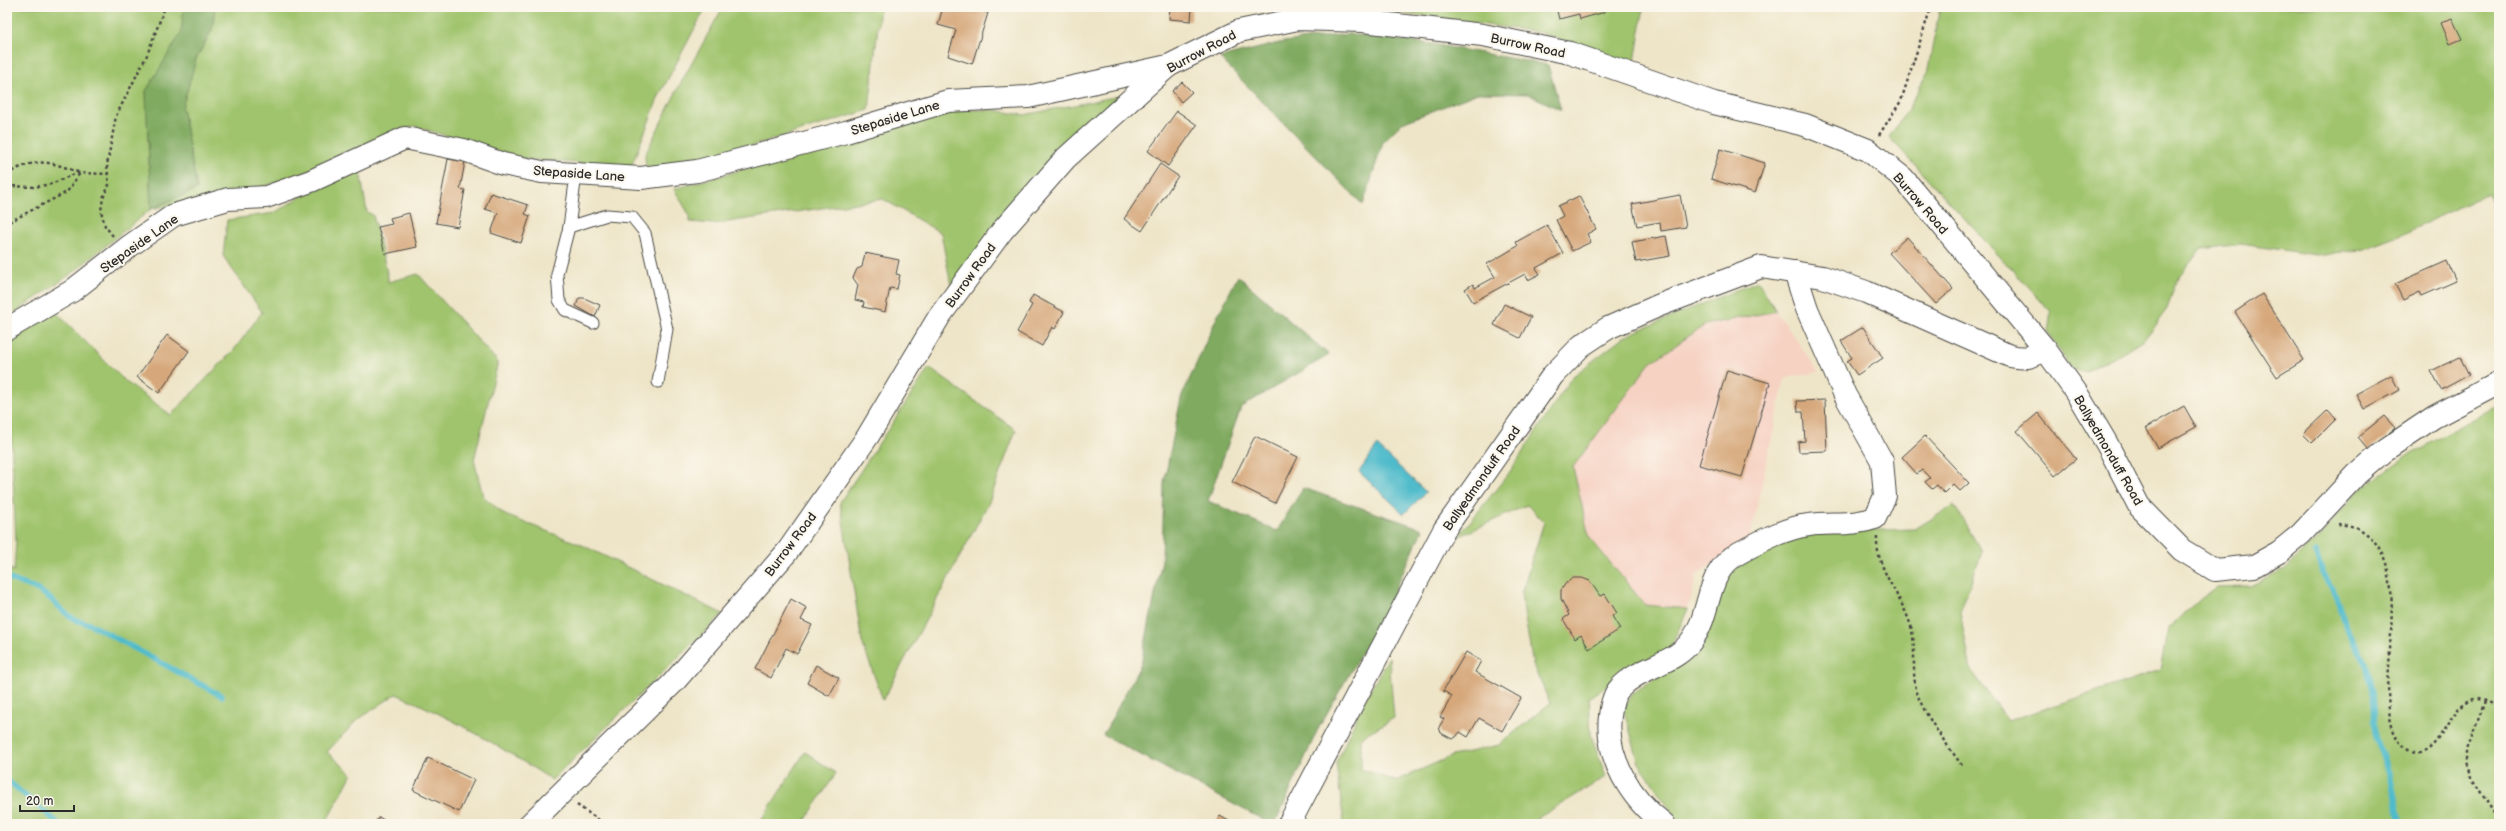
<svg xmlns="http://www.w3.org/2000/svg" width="2506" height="831" font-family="'Balsamiq Sans',sans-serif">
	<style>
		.built { fill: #f6d2c3 }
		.green { fill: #a0c46d; stroke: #66784c }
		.forest { fill: #80aa60; stroke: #566a46 }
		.water { fill: #50bbcb; stroke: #3e737b }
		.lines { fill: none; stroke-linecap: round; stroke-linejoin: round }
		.stream { stroke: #50bbcb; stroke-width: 5.5 }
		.building { fill: #d6a77a }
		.lane-casing { stroke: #484743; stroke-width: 13 }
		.street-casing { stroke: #484743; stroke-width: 24 }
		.secondary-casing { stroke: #484743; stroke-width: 24 }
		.path { stroke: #484743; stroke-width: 2.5; stroke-dasharray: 3 3; stroke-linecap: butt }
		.lane { stroke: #fff; stroke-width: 11 }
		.street { stroke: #fff; stroke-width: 22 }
		.secondary { stroke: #fff; stroke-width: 22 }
		.labels { text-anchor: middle; stroke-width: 4; stroke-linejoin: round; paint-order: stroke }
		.street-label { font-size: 13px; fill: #2b2b2b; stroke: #fbf7ec }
	</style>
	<rect width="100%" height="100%" fill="#fbf7ec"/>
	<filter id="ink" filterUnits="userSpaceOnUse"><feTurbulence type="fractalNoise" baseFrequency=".025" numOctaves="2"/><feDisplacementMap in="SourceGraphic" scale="8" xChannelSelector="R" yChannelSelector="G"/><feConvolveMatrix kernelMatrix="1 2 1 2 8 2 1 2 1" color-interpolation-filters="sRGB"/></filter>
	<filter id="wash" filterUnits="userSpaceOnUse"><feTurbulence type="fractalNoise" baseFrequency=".012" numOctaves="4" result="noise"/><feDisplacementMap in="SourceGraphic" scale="16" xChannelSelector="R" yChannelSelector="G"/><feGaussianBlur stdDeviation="0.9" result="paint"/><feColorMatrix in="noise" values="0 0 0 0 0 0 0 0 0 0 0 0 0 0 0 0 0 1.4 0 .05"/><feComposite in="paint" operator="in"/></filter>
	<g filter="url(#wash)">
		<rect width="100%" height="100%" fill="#eee5c8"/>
		<path class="built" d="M1776,311L1819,372L1785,378L1750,538L1697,574L1688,609L1645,605L1589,536L1573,467L1649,363L1705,325Z"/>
		<g class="green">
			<path d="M7,7H184L182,33L146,91L151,209L197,189L182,108L196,59L212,30L215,7H706L659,96L631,167L523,159L414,126L382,137L314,169L257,189L151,209L71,274L7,318Z"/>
			<path d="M723,7H880L869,110L702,161L646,171L645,155L677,90Z"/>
			<path d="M1356,7H1644L1634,68L1539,32Z"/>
			<path d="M1940,7H2499V217L2488,193L2399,236L2361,250L2316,255L2241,244L2201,249L2178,278L2167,309L2143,341L2085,372L2070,367L2048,331L2051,312L1889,137L1907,111L1927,74Z"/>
			<path d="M1119,96L952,291L941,233L883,199L714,224L690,222V216L674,189L953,110H994L1024,115Z"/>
			<path d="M360,171L367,212L373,215L388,277V282L418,274L498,362L474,460L483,496L505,515L580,544L723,614L552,780C501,747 451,717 396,694L356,721L327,752L352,774L325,824H7V568L14,571L16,542L7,343L56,312L126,382L171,415L234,350L262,312L223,256L227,220L274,213L310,191Z"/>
			<path d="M1758,281L1776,311L1705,325L1650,363L1573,467L1589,537L1645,605L1688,609L1670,649L1629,671L1589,698L1591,735L1606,777L1538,818L1541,824H1344L1336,763L1362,705L1389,657L1394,718L1361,737V769L1395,781L1452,756L1499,745L1550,703L1533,665L1521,594L1544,522L1527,505L1458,537L1509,473L1572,377L1625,336Z"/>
			<path d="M929,368L1016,430L989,502L883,700L862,642L840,502Z"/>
			<path d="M2499,405V824H1680L1639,763L1623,707L1635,691L1674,668L1718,584L1759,550L1785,537L1848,531L1915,529L1954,505L1982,552L1960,612L1971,670L2008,721L2160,670L2168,628L2202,598L2217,587L2250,586L2285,569L2320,536L2358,491L2408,455Z"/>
			<path d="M805,752L836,773L803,824H759Z"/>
		</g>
		<g class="forest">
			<path d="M184,7H215L212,30L196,59L182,108L197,189L151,209L146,91L181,33Z"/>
			<path d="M1348,34L1432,44L1548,65L1561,110L1528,94L1478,93L1402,123L1383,142L1363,205L1220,58L1283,42Z"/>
			<path d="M1238,276L1329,355L1241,407L1208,501L1277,531L1303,488L1423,529L1384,613L1318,729L1275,824H1271L1103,735L1141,664L1162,560L1164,483L1181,398L1217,317Z"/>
		</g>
		<path class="water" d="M1377,446L1426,492L1404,514L1359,472Z"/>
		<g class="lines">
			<g class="stream">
				<path d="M2315,552L2324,575L2339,601L2346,628L2366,662L2374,703L2375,738L2390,775L2401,824"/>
				<path d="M7,577C16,583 27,584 36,589C60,601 61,619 90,624L222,696"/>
				<path d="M7,780L59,824"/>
			</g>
		</g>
		<g id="blocks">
			<g class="building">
				<path d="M943,7H968L988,13L972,64L948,56L956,30L938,25Z"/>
				<path d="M1170,7H1192L1191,21L1169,19Z"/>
				<path d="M1556,7H1604L1605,12L1580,19L1579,14L1559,19Z"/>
				<path d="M2452,18L2462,39L2450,44L2441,23Z"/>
				<path d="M1182,82L1192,92L1181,102L1172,91Z"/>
				<path d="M1177,111L1197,125L1168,166L1148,151Z"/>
				<path d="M1720,149L1765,163L1755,193L1711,179Z"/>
				<path d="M448,159L465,162L460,189L465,190L458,227L436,223Z"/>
				<path d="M1160,164L1178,176L1142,231L1124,219Z"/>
				<path d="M491,193L528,205L525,214L530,216L521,243L491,233L498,213L485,209Z"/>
				<path d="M1680,195L1686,227L1661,231L1660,222L1637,226L1632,204Z"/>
				<path d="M1579,196L1596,229L1587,234L1591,242L1572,251L1556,220L1563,216L1558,206Z"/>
				<path d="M409,213L417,247L385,254L378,227L392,224L390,218Z"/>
				<path d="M1547,225L1563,253L1536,268L1540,274L1528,280L1525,274L1473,302L1465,289L1473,284L1475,288L1495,277L1487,264L1518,246L1516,242Z"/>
				<path d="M1666,236L1670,256L1636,262L1632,242Z"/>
				<path d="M1907,237L1953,289L1936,304L1889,253Z"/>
				<path d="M865,253L899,260L896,274L900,275L897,289L890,288L885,312L863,307L864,302L855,300L858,285L853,278L857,269L862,267Z"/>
				<path d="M2447,261L2456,281L2422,296L2420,292L2403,300L2395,284Z"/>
				<path d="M2262,294L2304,360L2277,377L2235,312Z"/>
				<path d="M1033,295L1064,312L1055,329L1052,327L1042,346L1017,332L1032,305L1029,303Z"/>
				<path d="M579,298H584L600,305L595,317L576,306Z"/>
				<path d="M1504,304L1531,317L1520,338L1494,325Z"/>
				<path d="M1863,327L1883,358L1857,375L1847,361L1852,358L1841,341Z"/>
				<path d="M167,335L189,351L159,393L137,377Z"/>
				<path d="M2460,357L2469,375L2441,390L2431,371Z"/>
				<path d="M1727,370L1770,383L1742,477L1699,465Z"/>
				<path d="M2391,375L2399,390L2364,409L2356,394Z"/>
				<path d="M1825,400L1827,451L1799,452L1798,442L1805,441L1803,412H1798L1797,401Z"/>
				<path d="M2184,406L2196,427L2158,448L2146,428Z"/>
				<path d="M2328,410L2336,419L2312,443L2303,434Z"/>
				<path d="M2038,413L2076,459L2055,476L2017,431Z"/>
				<path d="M2384,416L2395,428L2369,450L2358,437Z"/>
				<path d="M1255,436L1298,457L1275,503L1232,482Z"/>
				<path d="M1925,436L1969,483L1960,491L1953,484L1944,493L1937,485L1932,489L1925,482L1930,478L1922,470L1917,474L1902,457Z"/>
				<path d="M1573,578H1582L1590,581L1600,596L1605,594L1617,613L1612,616L1620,629L1589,649L1581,635L1575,639L1563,619L1569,615L1561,599V590L1566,583Z"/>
				<path d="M791,599L807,608L801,620L812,625L797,654L786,648L771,678L755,669Z"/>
				<path d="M1466,652L1481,661L1475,672L1521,698L1502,731L1479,718L1468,737L1460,732L1456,737L1452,739L1441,733L1439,727L1444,719L1440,717L1452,696L1443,691Z"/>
				<path d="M816,665L839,678L829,696L807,683Z"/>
				<path d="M428,758L474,780L459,812L413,790Z"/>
				<path d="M1220,816L1234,824H1215Z"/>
				<path d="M379,817L390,824H374Z"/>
				<path d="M396,820L403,824H393Z"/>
			</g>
		</g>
	</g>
	<g filter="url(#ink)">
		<use href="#blocks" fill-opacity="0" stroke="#484743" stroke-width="1"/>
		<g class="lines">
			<defs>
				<g id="lane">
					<path d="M576,175L569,227L557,274L559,300L565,310L593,323"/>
					<path d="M569,227L607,215L632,217L645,233L667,329L658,382"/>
				</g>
				<g id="street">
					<path d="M7,329L72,291L131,245L174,215L228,199L266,197L311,181L405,138L464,150L503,164L542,172L641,178L697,171L846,132L948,101L1028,97L1168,66"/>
					<path d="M1664,824C1631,799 1605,758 1610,716C1611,707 1613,694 1620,688C1640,666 1675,665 1692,640C1713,611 1704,572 1739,553C1761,541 1785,528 1809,525C1832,522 1853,526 1875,518L1885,496L1882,461L1845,395L1807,309L1795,272"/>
				</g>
				<g id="secondary">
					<path d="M530,824L673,683L787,552L868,436L939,317L1002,231L1066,158L1168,66L1239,31L1298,19L1363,21L1483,35L1570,53L1714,103L1805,125L1868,150L1903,178L2045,349L2076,392L2107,444L2139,506L2182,550L2215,570L2254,566L2279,552L2301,534L2357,474L2385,450L2434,417L2499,383"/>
					<path d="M1289,824L1444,530L1553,375L1581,346L1608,328L1660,305L1761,267L1823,277L1866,292L2010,356C2025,359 2032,358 2045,349"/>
				</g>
			</defs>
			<use href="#lane" class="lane-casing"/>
			<use href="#street" class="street-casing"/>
			<use href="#secondary" class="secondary-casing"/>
			<g class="path">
				<path d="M1879,135L1901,101L1931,7"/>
				<path d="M7,174C37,157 50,161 80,173L67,192L7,223"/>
				<path d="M7,186L35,187L51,184L77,173L108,174"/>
				<path d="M113,236L105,226L101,211L103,198L109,185L107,165L116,116L147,55L165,7"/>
				<path d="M2338,524C2345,525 2355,526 2361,530C2428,570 2356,721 2410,751C2438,766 2449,699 2476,699C2484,699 2492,704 2499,707"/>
				<path d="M1877,537C1875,573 1909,602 1913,637C1916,660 1910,681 1921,703C1932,726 1949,747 1963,767"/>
				<path d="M2485,701L2467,750V763L2473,780L2499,821"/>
				<path d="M577,805L605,824"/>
			</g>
			<use href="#lane" class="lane"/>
			<use href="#street" class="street"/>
			<use href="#secondary" class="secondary"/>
		</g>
	</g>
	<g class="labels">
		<g class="street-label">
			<text transform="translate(1528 45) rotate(12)" y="5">Burrow Road</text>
			<text transform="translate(1201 51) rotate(-28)" y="5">Burrow Road</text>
			<text transform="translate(895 117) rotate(-17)" y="5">Stepaside Lane</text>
			<text transform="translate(579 173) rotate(4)" y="5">Stepaside Lane</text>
			<text transform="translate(1921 203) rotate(49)" y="5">Burrow Road</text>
			<text transform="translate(139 243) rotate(-35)" y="5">Stepaside Lane</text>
			<text transform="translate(970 275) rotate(-54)" y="5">Burrow Road</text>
			<text transform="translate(2109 450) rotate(60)" y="5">Ballyedmonduff Road</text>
			<text transform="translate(1481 478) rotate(-55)" y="5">Ballyedmonduff Road</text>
			<text transform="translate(790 544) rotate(-53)" y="5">Burrow Road</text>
		</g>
	</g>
	<rect width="2506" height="831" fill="none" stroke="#fbf7ec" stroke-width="24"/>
	<path d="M20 805v6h54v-6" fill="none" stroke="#2b2b2b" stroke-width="2"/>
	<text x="26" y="805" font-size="12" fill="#2b2b2b" stroke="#fbf7ec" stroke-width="3" paint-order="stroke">20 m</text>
</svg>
